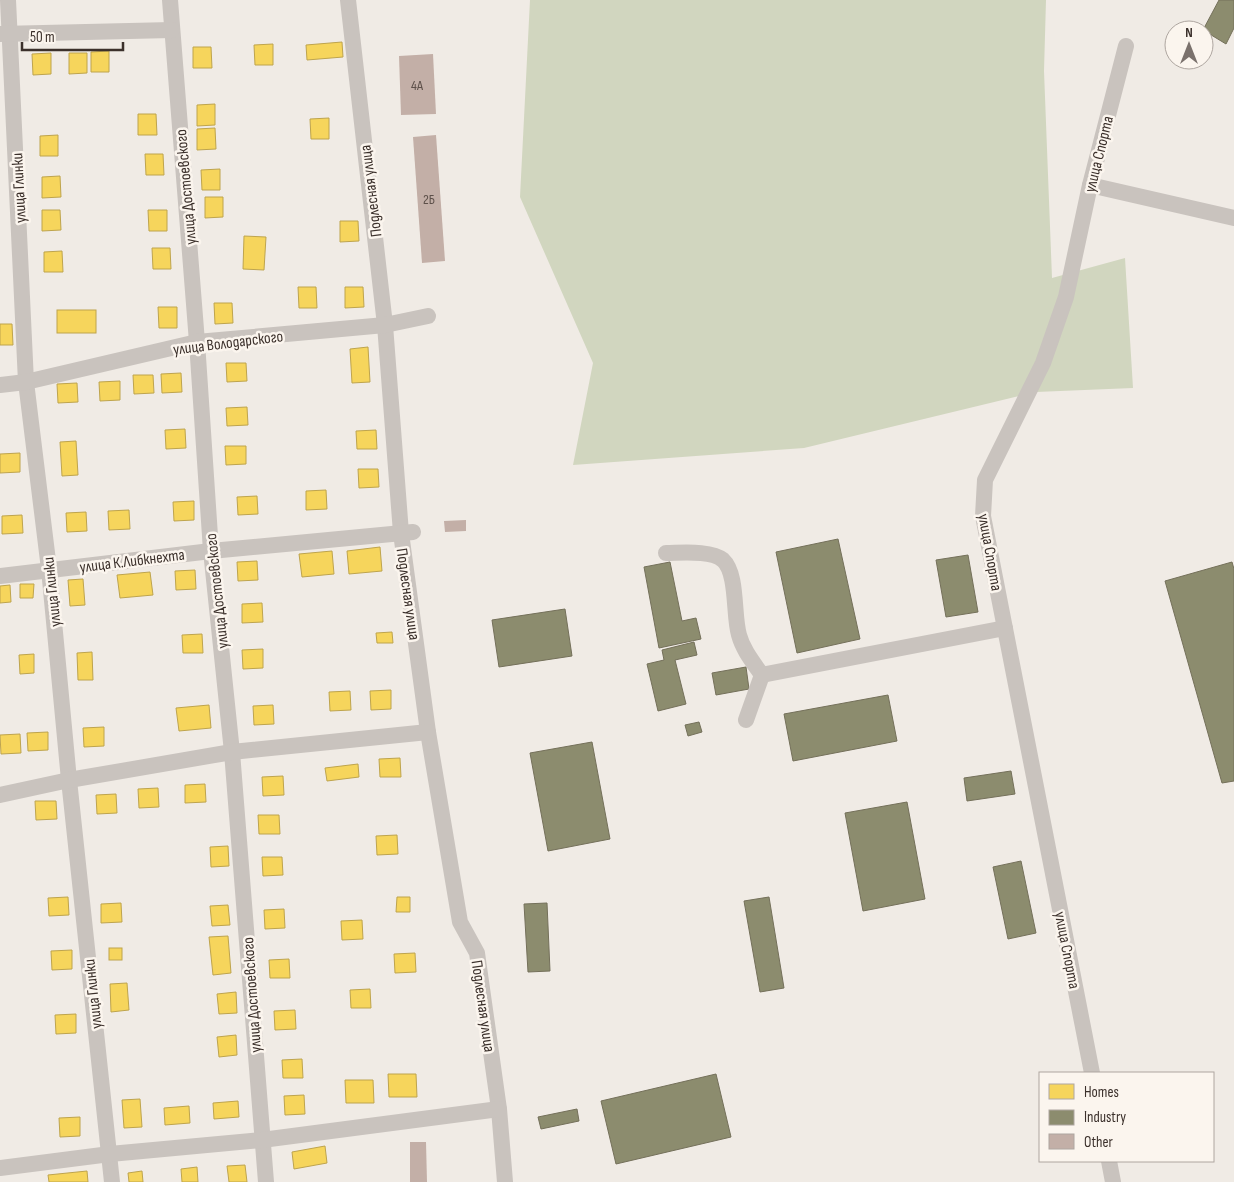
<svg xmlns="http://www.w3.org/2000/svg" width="1234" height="1182" font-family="'Sofia Sans Condensed',sans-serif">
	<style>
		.green { fill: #d1d6bf }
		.homes { fill: #f6d55c; stroke: #bea44d }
		.industry { fill: #8c8c6e; stroke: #74705a }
		.building { fill: #c3afa7 }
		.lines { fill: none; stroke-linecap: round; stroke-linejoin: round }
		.minor { stroke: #c9c3be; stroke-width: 16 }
		.labels { text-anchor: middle; stroke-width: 5; stroke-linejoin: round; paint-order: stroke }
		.number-label { font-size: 14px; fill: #5d504a }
		.street-label { font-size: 16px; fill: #3b302b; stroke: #fbf5ee }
	</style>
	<rect width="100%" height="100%" fill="#f0ebe5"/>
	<path class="green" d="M530,0H1046L1044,71L1052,278L1125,258L1133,388L1036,392L804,448L573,465L593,363L520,197Z"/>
	<g class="homes">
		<path d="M342,42L343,57L307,60L306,45Z"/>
		<path d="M273,44V65H255L254,45Z"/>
		<path d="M193,47H211L212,68H193Z"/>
		<path d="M109,51V72H91V52Z"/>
		<path d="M51,53V74L33,75L32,54Z"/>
		<path d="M69,53H87V73L69,74Z"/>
		<path d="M215,104V125L197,126V105Z"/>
		<path d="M138,114H156L157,135H138Z"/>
		<path d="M329,118V139H311L310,119Z"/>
		<path d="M215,128L216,149L197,150V129Z"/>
		<path d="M58,135V156H40V136Z"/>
		<path d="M145,154H163L164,175H146Z"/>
		<path d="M220,169V190H202L201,170Z"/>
		<path d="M60,176L61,197L42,198V177Z"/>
		<path d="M205,197H223V217L205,218Z"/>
		<path d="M42,210H60L61,230L42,231Z"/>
		<path d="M148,210H167V231H149Z"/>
		<path d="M340,221H358L359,241L340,242Z"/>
		<path d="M244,236L266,237L264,270L243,269Z"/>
		<path d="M152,248H170L171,269H153Z"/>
		<path d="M62,251L63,272H44V252Z"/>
		<path d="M298,287H316L317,308H299Z"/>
		<path d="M345,287H363L364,307L345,308Z"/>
		<path d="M214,303H232L233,323L215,324Z"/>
		<path d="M158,307H177V328H159Z"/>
		<rect x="57" y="310" width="39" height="23"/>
		<path d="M0,324H12L13,345H0Z"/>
		<path d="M368,347L370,382L352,383L350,349Z"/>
		<path d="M226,363H246L247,381L227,382Z"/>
		<path d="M181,373L182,392L162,393L161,374Z"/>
		<path d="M133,375H153L154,393L134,394Z"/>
		<path d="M120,381V400L100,401L99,382Z"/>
		<path d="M77,383L78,402L58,403L57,384Z"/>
		<path d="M247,407L248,425L227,426L226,408Z"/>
		<path d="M185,429L186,448L166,449L165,430Z"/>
		<path d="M376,430L377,449H357L356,431Z"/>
		<path d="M76,441L78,475L62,476L60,442Z"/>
		<path d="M225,446H246V464L226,465Z"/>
		<path d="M20,453V472L0,473V454Z"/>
		<path d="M358,469H378L379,487L359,488Z"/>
		<path d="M326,490L327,509L306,510V491Z"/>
		<path d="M257,496L258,514L238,515L237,497Z"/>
		<path d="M194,501V520L174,521L173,502Z"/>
		<path d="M129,510L130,529L109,530L108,511Z"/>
		<path d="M86,512L87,531L67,532L66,513Z"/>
		<path d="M22,515L23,533L2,534V516Z"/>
		<path d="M380,547L382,571L349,574L347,551Z"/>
		<path d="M332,551L334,574L302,577L299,554Z"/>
		<path d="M257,561L258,580L238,581L237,562Z"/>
		<path d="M195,570L196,589L176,590L175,571Z"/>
		<path d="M150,572L153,595L120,598L117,575Z"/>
		<path d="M83,579L85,605L70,606L68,580Z"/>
		<path d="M20,584H34L33,598H20Z"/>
		<path d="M10,585L11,602L0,603V586Z"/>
		<path d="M262,603L263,622L242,623V604Z"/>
		<path d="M392,632L393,643H377L376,633Z"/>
		<path d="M202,634L203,653H183L182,635Z"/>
		<path d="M263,649V668L243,669L242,650Z"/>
		<path d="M92,652L93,680H78L77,653Z"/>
		<path d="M34,654V673L20,674L19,655Z"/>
		<path d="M391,690V709L371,710L370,691Z"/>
		<path d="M350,691L351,710L330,711L329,692Z"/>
		<path d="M209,705L211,728L179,731L176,708Z"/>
		<path d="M273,705L274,724L254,725L253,706Z"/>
		<path d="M104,727V746L84,747L83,728Z"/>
		<path d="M48,732V750L28,751L27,733Z"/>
		<path d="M20,734L21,753L1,754L0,735Z"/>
		<path d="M400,758L401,777H380L379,759Z"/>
		<path d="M358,764L359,777L327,781L325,768Z"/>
		<path d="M283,776L284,795L263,796L262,777Z"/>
		<path d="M205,784L206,802L185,803V785Z"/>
		<path d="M158,788L159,807L139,808L138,789Z"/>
		<path d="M116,794L117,813L97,814L96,795Z"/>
		<path d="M35,801H56L57,819L36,820Z"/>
		<path d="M258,815H279L280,834H259Z"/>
		<path d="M397,835L398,854L377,855L376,836Z"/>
		<path d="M228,846L229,866L211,867L210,847Z"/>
		<path d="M262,857H282L283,875L263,876Z"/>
		<path d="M68,897L69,915L49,916L48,898Z"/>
		<path d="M397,897H410V912H396Z"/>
		<path d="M121,903L122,922L101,923V904Z"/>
		<path d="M228,905L230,925L212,926L210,906Z"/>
		<path d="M284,909L285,928L265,929L264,910Z"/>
		<path d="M362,920L363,939L342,940L341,921Z"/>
		<path d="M228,936L231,973L213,975L209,937Z"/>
		<rect x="109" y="948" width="13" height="12"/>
		<path d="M72,950V969L52,970L51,951Z"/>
		<path d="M415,953L416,972L395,973L394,954Z"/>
		<path d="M289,959L290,978H270L269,960Z"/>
		<path d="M127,983L129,1010L111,1012L110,984Z"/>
		<path d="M370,989L371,1008H351L350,990Z"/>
		<path d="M236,992L237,1013L219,1014L217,994Z"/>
		<path d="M295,1010L296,1029L275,1030L274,1011Z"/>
		<path d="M76,1014V1033L56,1034L55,1015Z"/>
		<path d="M236,1035L237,1055L219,1057L217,1037Z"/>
		<path d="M302,1059L303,1078H283L282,1060Z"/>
		<path d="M388,1074H416L417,1097H389Z"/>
		<path d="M345,1080H373L374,1103H346Z"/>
		<path d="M304,1095L305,1114L285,1115L284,1096Z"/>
		<path d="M140,1099L142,1127L124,1128L122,1100Z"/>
		<path d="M238,1101L239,1117L214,1119L213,1103Z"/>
		<path d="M189,1106L190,1123L165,1125L164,1108Z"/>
		<path d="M80,1117V1136L60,1137L59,1118Z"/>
		<path d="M325,1146L327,1163L294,1169L292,1152Z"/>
		<path d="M245,1165L247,1182H229L227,1166Z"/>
		<path d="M197,1167L198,1182H182L181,1169Z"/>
		<path d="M87,1171L88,1182H49L48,1175Z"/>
		<path d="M142,1171L143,1182H129L128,1173Z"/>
	</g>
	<g class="industry">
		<path d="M1219,0H1234V28L1226,44L1203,30Z"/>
		<path d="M838,539L860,639L797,653L776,552Z"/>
		<path d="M968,555L978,612L946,617L936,560Z"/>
		<path d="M670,562L682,621L696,618L701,639L659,648L644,567Z"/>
		<path d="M1232,562L1234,569V781L1222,783L1165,581Z"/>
		<path d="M565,609L572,656L499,667L492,620Z"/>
		<path d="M694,642L697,655L675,660L686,704L658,711L647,664L664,660L662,650Z"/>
		<path d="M746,667L749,689L716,695L712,673Z"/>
		<path d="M888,695L897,741L793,761L784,714Z"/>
		<path d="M699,722L702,732L688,736L685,725Z"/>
		<path d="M592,742L610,839L548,851L530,753Z"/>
		<path d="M1011,771L1015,794L967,801L964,778Z"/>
		<path d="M907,802L925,899L863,911L845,813Z"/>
		<path d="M1021,861L1036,933L1008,939L993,867Z"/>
		<path d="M769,897L784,988L760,992L744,901Z"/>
		<path d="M547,903L550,971L528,972L524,904Z"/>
		<path d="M716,1074L731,1137L616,1164L601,1101Z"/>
		<path d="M577,1109L579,1121L541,1129L538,1117Z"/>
	</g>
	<g class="building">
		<path d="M433,54L436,114L401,115L399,56Z"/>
		<path d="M436,135L445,261L422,263L413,137Z"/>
		<path d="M466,520V531L445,532L444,521Z"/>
		<path d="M410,1142H426L427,1182H410Z"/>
	</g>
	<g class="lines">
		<g class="minor">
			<path d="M8,0L26,382L49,569L69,780L112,1182"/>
			<path d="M170,0L197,342L211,551L232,752L266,1182"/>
			<path d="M348,0L385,325L401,533L428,732L460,922L477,953L499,1109L505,1182"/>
			<path d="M0,34L172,30"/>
			<path d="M1090,185L1234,218"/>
			<path d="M0,385L26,382L197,342L385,325L428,316"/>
			<path d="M666,553C681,553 711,550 723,560C738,574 733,615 739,635C743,650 753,662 762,675L746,720"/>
			<path d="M0,576L211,551L413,532"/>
			<path d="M762,675L1005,628"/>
			<path d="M0,795L69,780L232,752L428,732"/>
			<path d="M1092,1073L983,516L985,480L1043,363L1066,297L1090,185L1126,46"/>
			<path d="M1109,1161L1113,1182"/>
			<path d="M0,1168L110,1154L262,1140L499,1109"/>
		</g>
	</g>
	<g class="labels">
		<g class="number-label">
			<text x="417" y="90">4А</text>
			<text x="429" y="204">2Б</text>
		</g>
		<g class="street-label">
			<text transform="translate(1098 154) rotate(-76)" y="6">улица Спорта</text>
			<text transform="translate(185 187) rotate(-95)" y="6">улица Достоевского</text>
			<text transform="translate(18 188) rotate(-93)" y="6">улица Глинки</text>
			<text transform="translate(370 191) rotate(-97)" y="6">Подлесная улица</text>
			<text transform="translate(228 342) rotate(-7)" y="6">улица Володарского</text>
			<text transform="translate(991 552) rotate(80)" y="6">улица Спорта</text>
			<text transform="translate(132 560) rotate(-7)" y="6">улица К.Либкнехта</text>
			<text transform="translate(216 591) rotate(-96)" y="6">улица Достоевского</text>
			<text transform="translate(51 592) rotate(-96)" y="6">улица Глинки</text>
			<text transform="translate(409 594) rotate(82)" y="6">Подлесная улица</text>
			<text transform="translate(1068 950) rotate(79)" y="6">улица Спорта</text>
			<text transform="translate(92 994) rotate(-96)" y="6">улица Глинки</text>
			<text transform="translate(251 995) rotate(-94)" y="6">улица Достоевского</text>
			<text transform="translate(484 1006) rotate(82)" y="6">Подлесная улица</text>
		</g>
	</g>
	<rect x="1039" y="1072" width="175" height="90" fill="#fbf5ee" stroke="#aea6a0"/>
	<rect x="1049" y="1084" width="25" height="15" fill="#f6d55c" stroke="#aea6a0"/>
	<text x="1084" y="1097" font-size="15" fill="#3b302b">Homes</text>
	<rect x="1049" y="1110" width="25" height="15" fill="#8c8c6e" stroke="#aea6a0"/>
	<text x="1084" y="1122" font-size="15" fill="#3b302b">Industry</text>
	<rect x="1049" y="1134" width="25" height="15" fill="#c3afa7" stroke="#aea6a0"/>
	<text x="1084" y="1147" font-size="15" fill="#3b302b">Other</text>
	<g transform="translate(1189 45)"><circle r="24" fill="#fbf5ee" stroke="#aea6a0"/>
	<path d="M0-4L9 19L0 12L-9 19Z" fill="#7a716c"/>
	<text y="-8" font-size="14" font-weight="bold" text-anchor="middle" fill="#3b302b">N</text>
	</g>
	<path d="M22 42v8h101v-8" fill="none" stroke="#3b302b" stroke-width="2.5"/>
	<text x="30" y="42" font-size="15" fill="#3b302b" stroke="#fbf5ee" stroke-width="4" paint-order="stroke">50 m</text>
</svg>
